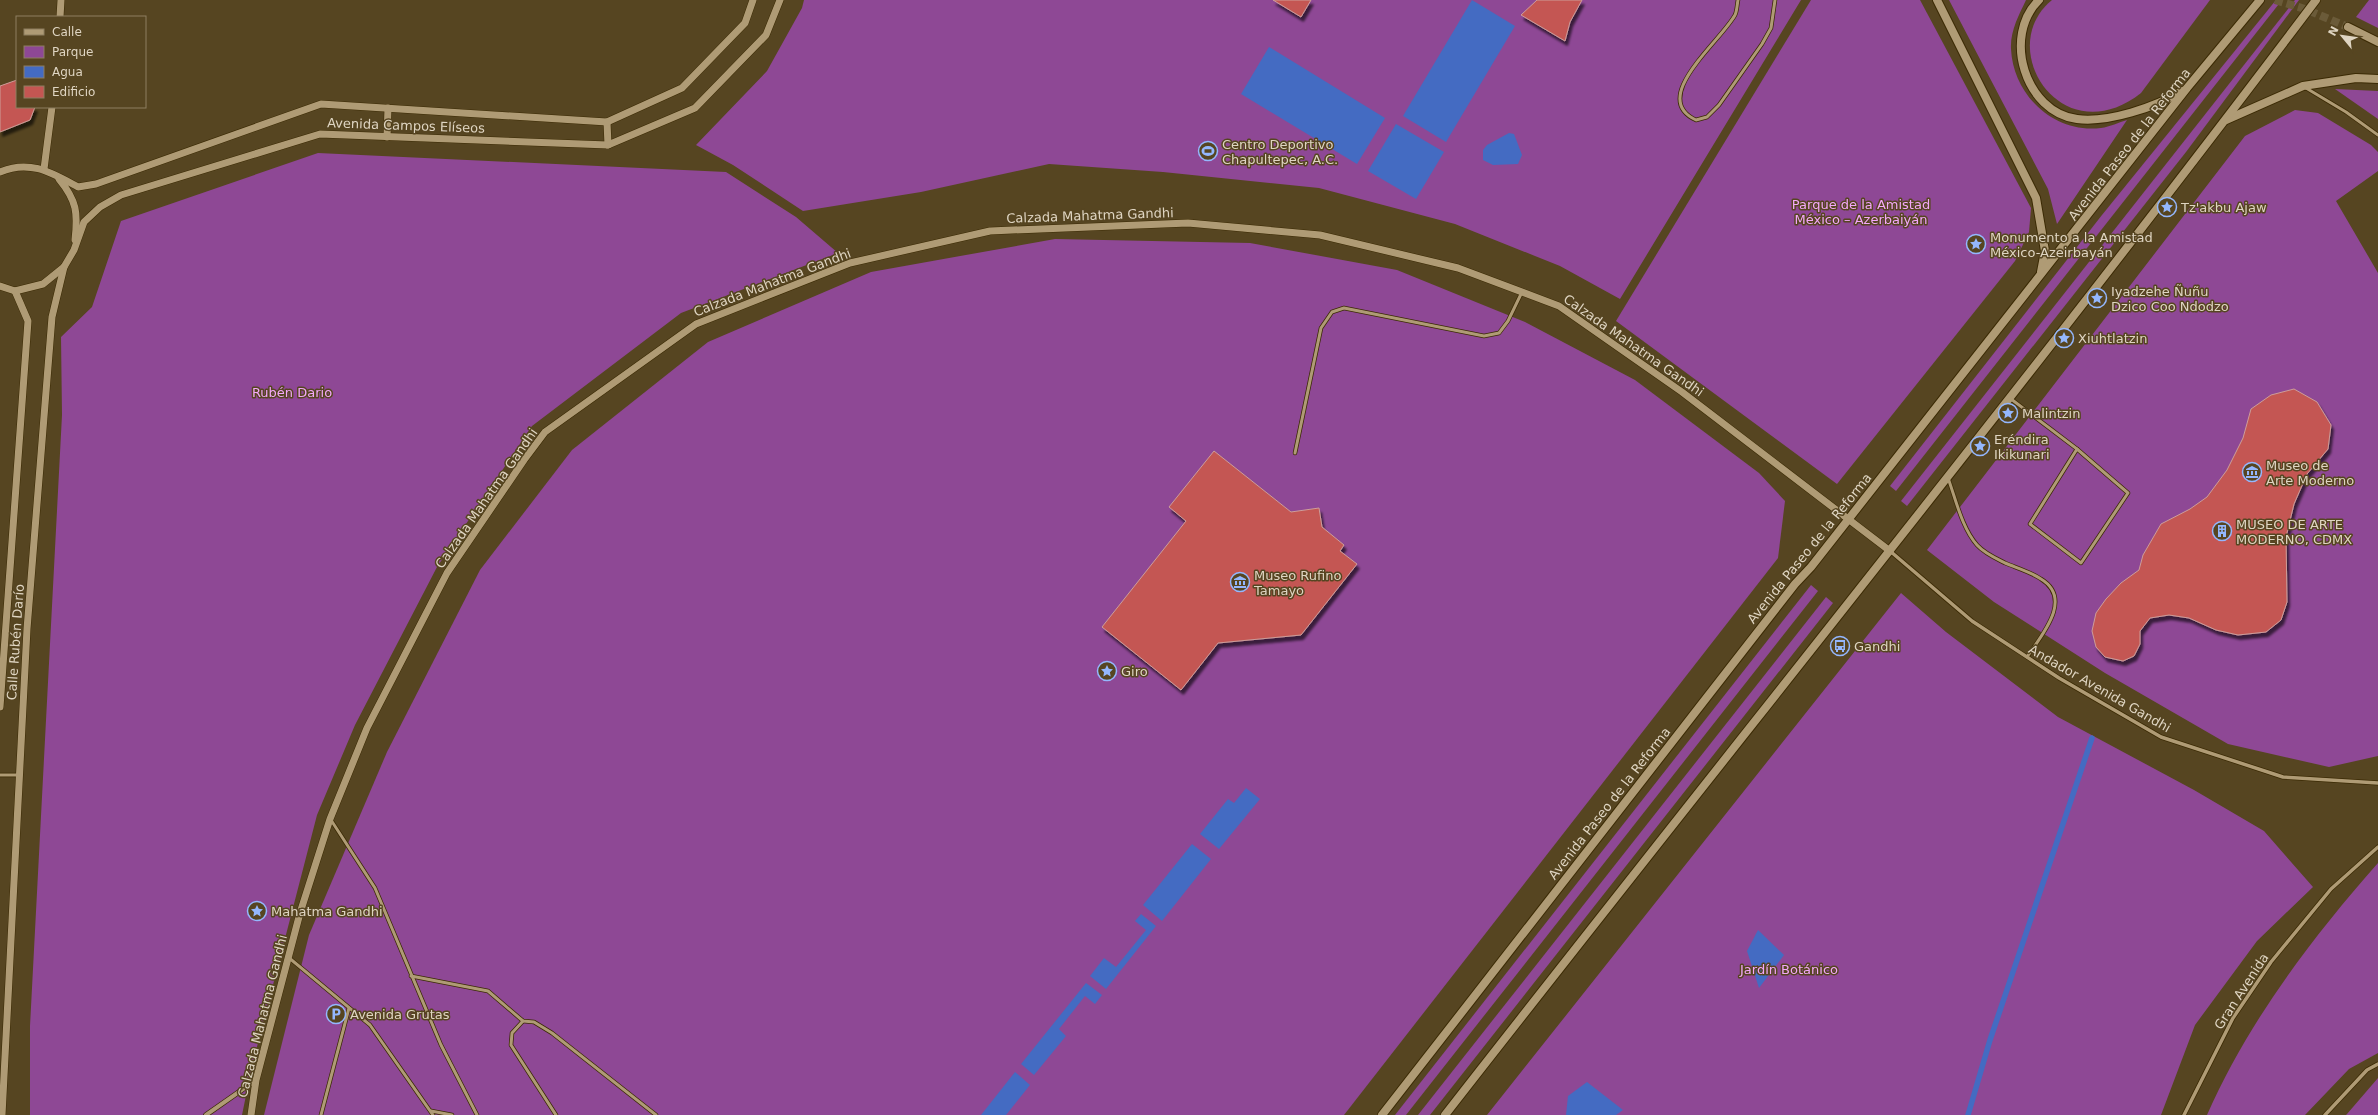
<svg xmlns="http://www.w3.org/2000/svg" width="2378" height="1115" font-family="'DejaVu Sans',sans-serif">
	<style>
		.green { fill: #8e4895 }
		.water { fill: #446bc2 }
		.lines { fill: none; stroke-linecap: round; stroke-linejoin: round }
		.stream { stroke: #446bc2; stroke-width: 5.5 }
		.building { fill: #c45652; stroke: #cd9d99; filter: url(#shadow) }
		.secondary-tunnel { stroke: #6b5b39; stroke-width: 8; stroke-dasharray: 8 4; stroke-linecap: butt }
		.service-casing { stroke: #3b2a04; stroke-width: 4.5 }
		.pedestrian-casing { stroke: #3b2a04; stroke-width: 5 }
		.minor-casing { stroke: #3b2a04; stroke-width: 5.5 }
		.tertiary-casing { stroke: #3b2a04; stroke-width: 8 }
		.secondary-casing { stroke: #3b2a04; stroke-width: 10 }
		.service { stroke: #af9b75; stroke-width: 3 }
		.pedestrian { stroke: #af9b75; stroke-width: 3.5 }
		.minor { stroke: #af9b75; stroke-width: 4 }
		.tertiary { stroke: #af9b75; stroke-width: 7 }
		.secondary { stroke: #af9b75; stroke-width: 8 }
		.labels { text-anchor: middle; stroke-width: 3; stroke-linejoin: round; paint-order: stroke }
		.street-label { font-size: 13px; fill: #dfd5c2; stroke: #564521 }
		.poi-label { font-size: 13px; fill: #dfd5c2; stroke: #564521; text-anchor: start }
		.park-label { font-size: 13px; fill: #f4a8fa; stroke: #564521 }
	</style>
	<defs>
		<filter id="shadow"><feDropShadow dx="2.5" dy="4.5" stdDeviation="1" flood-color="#0009"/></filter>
	</defs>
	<rect width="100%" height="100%" fill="#564521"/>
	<g class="green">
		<path d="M804,0H1801L1620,299L1560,266L1455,224L1319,188L1163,172L1049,164L921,192L803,211L733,165L696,145L767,71L802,8Z"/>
		<path d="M1811,0H1920L2031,208L2029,232L2015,261L1837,484L1616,321Z"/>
		<path d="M1949,0H2026C2019,15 2010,31 2011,49C2013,95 2054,134 2101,128C2110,127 2119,122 2127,120L2057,224L2048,189Z"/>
		<path d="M2052,0H2210L2141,93C2062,155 1993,48 2052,0Z"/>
		<path d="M2276,0H2282L1896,491L1890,486L2102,215Z"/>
		<path d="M2295,0H2299L2186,152L1907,506L1901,501Z"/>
		<path d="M2369,0H2378V28L2356,17Z"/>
		<path d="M2335,89L2378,91V119Z"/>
		<path d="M2295,110L2318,113L2371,145L2378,152V171L2336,201L2378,273V756L2329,767L2228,744L2105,673L1994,602L1927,550L2245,136Z"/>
		<path d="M318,153L726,172L796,217L838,253L681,313L532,426L437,567L355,725L317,815L252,1066L242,1115H30V1026L62,415L61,337L92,307L121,221Z"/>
		<path d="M1055,239L1250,243L1397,270L1525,322L1635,380L1759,473L1785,501L1778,558L1344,1115H264L309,935L387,752L480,570L572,450L708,342L871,272Z"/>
		<path d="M1811,585L1818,591L1406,1115H1395Z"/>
		<path d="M1901,593L1946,632L2058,717L2194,790L2264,831L2313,887L2257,941L2195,1025L2161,1115H1487Z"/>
		<path d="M1826,597L1833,603L1430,1115H1418Z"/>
		<path d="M2378,863V1053L2349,1069L2305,1115H2207C2248,1022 2311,939 2378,863Z"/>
		<path d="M2378,1078V1115H2346L2347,1114Z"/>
	</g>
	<g class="water">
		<path d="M1472,0L1515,26L1446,142L1403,116Z"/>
		<path d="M1269,47L1385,118L1357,164L1241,94Z"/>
		<path d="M1396,124L1444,152L1416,199L1368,171Z"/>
		<path d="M1509,133L1514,134L1522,155L1518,164L1493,165L1483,160V150L1487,145Z"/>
		<path d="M1246,788L1260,799L1219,849L1200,834L1228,799L1234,803Z"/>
		<path d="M1192,844L1211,859L1162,921L1143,905Z"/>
		<path d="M1141,914L1156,926L1106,989L1090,976L1104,958L1116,967L1146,930L1135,921Z"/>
		<path d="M1758,930L1784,955L1759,988L1747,951Z"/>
		<path d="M1086,983L1102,995L1095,1004L1085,996L1059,1029L1066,1036L1034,1075L1021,1064Z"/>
		<path d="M1015,1072L1030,1085L1006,1115H981Z"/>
		<path d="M1587,1082L1623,1110L1616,1115H1566L1568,1096Z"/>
	</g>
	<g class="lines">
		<path class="stream" d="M1968,1115L1990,1040L2092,738"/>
	</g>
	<g class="building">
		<path d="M1273,0H1311L1301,17Z"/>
		<path d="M1537,0H1582L1570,22L1565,41L1521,15Z"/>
		<path d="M17,80V107H35L30,120L0,132V86Z"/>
		<path d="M2294,389L2317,402L2331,425L2328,449L2307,474L2294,504L2286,537L2287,602L2281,620L2266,632L2238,635L2216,630L2189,618L2169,615L2150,618L2140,631V644L2134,656L2123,661L2105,657L2096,647L2092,631L2096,613L2106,599L2121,583L2139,570L2143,555L2161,524L2190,509L2207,497L2227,470L2243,438L2251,409L2271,395Z"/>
		<path d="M1214,451L1291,512L1319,508L1322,527L1344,545L1340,551L1357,564L1301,635L1218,643L1181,690L1102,627L1186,521L1169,507Z"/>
	</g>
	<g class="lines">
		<path class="secondary-tunnel" d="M2275,0L2305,9L2348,27"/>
		<defs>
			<g id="service">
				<path d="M1738,0C1737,5 1737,11 1735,15C1721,41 1648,98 1696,120L1707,117L1719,105L1762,44L1771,28L1775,0"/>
				<path d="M2306,88L2346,112L2378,135"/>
				<path d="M2011,399L2077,449"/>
				<path d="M2077,449L2128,493L2081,563L2030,524Z"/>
				<path d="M1295,453L1321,328L1332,312L1344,308L1484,336L1499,333L1508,321L1522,292"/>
				<path d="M1948,478C1956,500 1962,528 1977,545C1984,553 1995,558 2005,563C2017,568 2031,572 2041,579C2074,599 2041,636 2027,657"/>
				<path d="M0,775H20"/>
				<path d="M331,820L375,888L441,1045L477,1115"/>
				<path d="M288,957L370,1025L433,1115"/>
				<path d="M411,976L488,991L523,1021L534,1022L552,1033L656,1115"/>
				<path d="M523,1021L512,1033L511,1045L556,1115"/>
				<path d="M431,1111L452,1115"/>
				<path d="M321,1115L349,1008"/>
			</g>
			<g id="pedestrian">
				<path d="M1890,551L1972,621L2059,678L2161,737L2283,777L2378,783"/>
				<path d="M2184,1115L2233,1018L2271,962L2331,889L2378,847"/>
				<path d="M2325,1115L2367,1070L2378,1064"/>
			</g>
			<path id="minor" d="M206,1115L256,1080"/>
			<g id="tertiary">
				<path d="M60,17L61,0"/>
				<path d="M607,122L608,145"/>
				<path d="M387,137L388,108"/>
				<path d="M44,169L52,107"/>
				<path d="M0,172C30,159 52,173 78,187L96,184L321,104L607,122L682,88L745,23L753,0"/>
				<path d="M59,179C77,201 78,213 75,240"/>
				<path d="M0,286L15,291L43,284L64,267L74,250L84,222L100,207L121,195L320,134L608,145L695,108L766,35L780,0"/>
				<path d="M0,707L28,321L15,291"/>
				<path d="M2,1115L27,629L52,317L64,267"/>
				<path d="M251,1115L256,1080L300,913L330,819L367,728L447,573L524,460L545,432L696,324L850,263L990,231L1188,223L1320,235L1458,268L1559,306L1682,392L1890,551"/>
			</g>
			<g id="secondary">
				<path d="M1937,0L2036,198L2045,251L2041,272"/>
				<path d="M2039,0C2002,36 2025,112 2077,119C2108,123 2156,107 2182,91"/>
				<path d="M2348,27L2378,42"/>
				<path d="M2226,120L2303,86L2356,78L2378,79"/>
				<path d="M1382,1115L1795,584L1811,567L2187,88L2260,0"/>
				<path d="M1445,1115C1735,743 2032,377 2316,0"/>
			</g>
		</defs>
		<use href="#service" class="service-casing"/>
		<use href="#pedestrian" class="pedestrian-casing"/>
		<use href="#minor" class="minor-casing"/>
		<use href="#tertiary" class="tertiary-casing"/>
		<use href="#secondary" class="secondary-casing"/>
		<use href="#service" class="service"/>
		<use href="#pedestrian" class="pedestrian"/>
		<use href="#minor" class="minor"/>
		<use href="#tertiary" class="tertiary"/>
		<use href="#secondary" class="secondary"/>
	</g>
	<defs>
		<symbol id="stadium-ring" viewBox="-11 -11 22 22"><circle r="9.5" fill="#564521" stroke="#94b7fd" stroke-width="1.5"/><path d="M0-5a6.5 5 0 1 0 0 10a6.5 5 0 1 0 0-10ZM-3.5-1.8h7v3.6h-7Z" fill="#94b7fd"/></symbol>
		<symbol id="sight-ring" viewBox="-11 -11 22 22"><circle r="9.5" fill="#564521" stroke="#94b7fd" stroke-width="1.5"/><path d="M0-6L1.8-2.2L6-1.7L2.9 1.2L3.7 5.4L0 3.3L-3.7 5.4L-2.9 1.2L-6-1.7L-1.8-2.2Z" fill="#94b7fd"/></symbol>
		<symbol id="museum-ring" viewBox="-11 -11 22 22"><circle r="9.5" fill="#564521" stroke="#94b7fd" stroke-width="1.5"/><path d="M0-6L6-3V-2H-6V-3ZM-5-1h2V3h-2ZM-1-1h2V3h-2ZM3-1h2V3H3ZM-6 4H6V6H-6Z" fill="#94b7fd"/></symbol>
		<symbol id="building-ring" viewBox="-11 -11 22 22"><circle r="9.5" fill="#564521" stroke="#94b7fd" stroke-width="1.5"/><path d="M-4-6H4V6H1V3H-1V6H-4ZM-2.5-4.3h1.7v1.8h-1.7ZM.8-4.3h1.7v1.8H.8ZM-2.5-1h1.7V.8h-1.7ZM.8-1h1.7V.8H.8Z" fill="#94b7fd"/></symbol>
		<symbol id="bus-ring" viewBox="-11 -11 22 22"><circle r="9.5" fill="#564521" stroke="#94b7fd" stroke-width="1.5"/><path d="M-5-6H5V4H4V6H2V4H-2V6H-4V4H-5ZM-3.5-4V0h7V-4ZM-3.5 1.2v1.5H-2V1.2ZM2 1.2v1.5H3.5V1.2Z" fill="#94b7fd"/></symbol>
		<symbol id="parking-ring" viewBox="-11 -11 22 22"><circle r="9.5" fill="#564521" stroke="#94b7fd" stroke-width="1.5"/><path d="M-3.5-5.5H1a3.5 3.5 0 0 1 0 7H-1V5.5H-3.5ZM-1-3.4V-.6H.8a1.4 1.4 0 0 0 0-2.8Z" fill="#94b7fd"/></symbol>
	</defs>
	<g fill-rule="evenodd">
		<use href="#stadium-ring" x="1197" y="140" width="22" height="22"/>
		<use href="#sight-ring" x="2156" y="196" width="22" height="22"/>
		<use href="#sight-ring" x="1965" y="233" width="22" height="22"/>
		<use href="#sight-ring" x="2086" y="287" width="22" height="22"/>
		<use href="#sight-ring" x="2053" y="327" width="22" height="22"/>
		<use href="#sight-ring" x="1997" y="402" width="22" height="22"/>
		<use href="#sight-ring" x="1969" y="435" width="22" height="22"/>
		<use href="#museum-ring" x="2241" y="461" width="22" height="22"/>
		<use href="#building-ring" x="2211" y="520" width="22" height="22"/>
		<use href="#museum-ring" x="1229" y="571" width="22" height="22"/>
		<use href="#bus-ring" x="1829" y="635" width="22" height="22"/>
		<use href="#sight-ring" x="1096" y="660" width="22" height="22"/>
		<use href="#sight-ring" x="246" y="900" width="22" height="22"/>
		<use href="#parking-ring" x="325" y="1003" width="22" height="22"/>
	</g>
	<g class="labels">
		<g class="street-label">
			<text transform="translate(406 125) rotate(2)" y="5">Avenida Campos Elíseos</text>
			<text transform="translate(2129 144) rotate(-52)" y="5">Avenida Paseo de la Reforma</text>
			<text transform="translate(1090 215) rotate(-2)" y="5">Calzada Mahatma Gandhi</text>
			<text transform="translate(772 282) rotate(-21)" y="5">Calzada Mahatma Gandhi</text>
			<text transform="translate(1634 345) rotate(35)" y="5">Calzada Mahatma Gandhi</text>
			<text transform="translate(486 498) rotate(-55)" y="5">Calzada Mahatma Gandhi</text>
			<text transform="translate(1809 548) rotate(-51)" y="5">Avenida Paseo de la Reforma</text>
			<text transform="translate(15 642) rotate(-86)" y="5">Calle Rubén Darío</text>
			<text transform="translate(2100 688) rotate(30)" y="5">Andador Avenida Gandhi</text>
			<text transform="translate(1609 803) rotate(-52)" y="5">Avenida Paseo de la Reforma</text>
			<text transform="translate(2241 991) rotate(-57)" y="5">Gran Avenida</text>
			<text transform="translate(262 1016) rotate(-76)" y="5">Calzada Mahatma Gandhi</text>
		</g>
		<g class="poi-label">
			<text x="1222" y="149">Centro Deportivo<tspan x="1222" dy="15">Chapultepec, A.C.</tspan></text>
			<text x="2181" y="212">Tz'akbu Ajaw</text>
			<text x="1990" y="242">Monumento a la Amistad<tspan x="1990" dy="15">México-Azeirbayán</tspan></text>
			<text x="2111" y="296">Iyadzehe Ñuñu<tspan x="2111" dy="15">Dzico Coo Ndodzo</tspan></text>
			<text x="2078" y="343">Xiuhtlatzin</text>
			<text x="2022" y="418">Malintzin</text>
			<text x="1994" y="444">Eréndira<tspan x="1994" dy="15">Ikikunari</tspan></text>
			<text x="2266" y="470">Museo de<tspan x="2266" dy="15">Arte Moderno</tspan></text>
			<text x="2236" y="529">MUSEO DE ARTE<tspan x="2236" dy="15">MODERNO, CDMX</tspan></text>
			<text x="1254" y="580">Museo Rufino<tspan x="1254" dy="15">Tamayo</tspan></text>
			<text x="1854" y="651">Gandhi</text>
			<text x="1121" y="676">Giro</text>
			<text x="271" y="916">Mahatma Gandhi</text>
			<text x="350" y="1019">Avenida Grutas</text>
		</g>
		<g class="park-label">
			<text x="1861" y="209">Parque de la Amistad<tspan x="1861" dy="15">México – Azerbaiyán</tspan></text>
			<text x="292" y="397">Rubén Dario</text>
			<text x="1789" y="974">Jardín Botánico</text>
		</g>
	</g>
	<rect x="16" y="16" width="130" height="92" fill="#564521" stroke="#8d7f61"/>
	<rect x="24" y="29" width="20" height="6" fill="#af9b75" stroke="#8d7f61"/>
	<text x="52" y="36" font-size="12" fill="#dfd5c2">Calle</text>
	<rect x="24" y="46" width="20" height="12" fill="#8e4895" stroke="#8d7f61"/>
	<text x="52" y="56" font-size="12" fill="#dfd5c2">Parque</text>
	<rect x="24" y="66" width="20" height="12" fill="#446bc2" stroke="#8d7f61"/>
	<text x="52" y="76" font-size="12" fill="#dfd5c2">Agua</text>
	<rect x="24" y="86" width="20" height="12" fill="#c45652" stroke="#8d7f61"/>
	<text x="52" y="96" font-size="12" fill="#dfd5c2">Edificio</text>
	<g transform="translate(2342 36) rotate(299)" stroke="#564521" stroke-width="3" paint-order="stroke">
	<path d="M0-3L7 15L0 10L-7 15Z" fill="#dfd5c2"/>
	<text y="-6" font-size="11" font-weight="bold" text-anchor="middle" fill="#dfd5c2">N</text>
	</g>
</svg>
